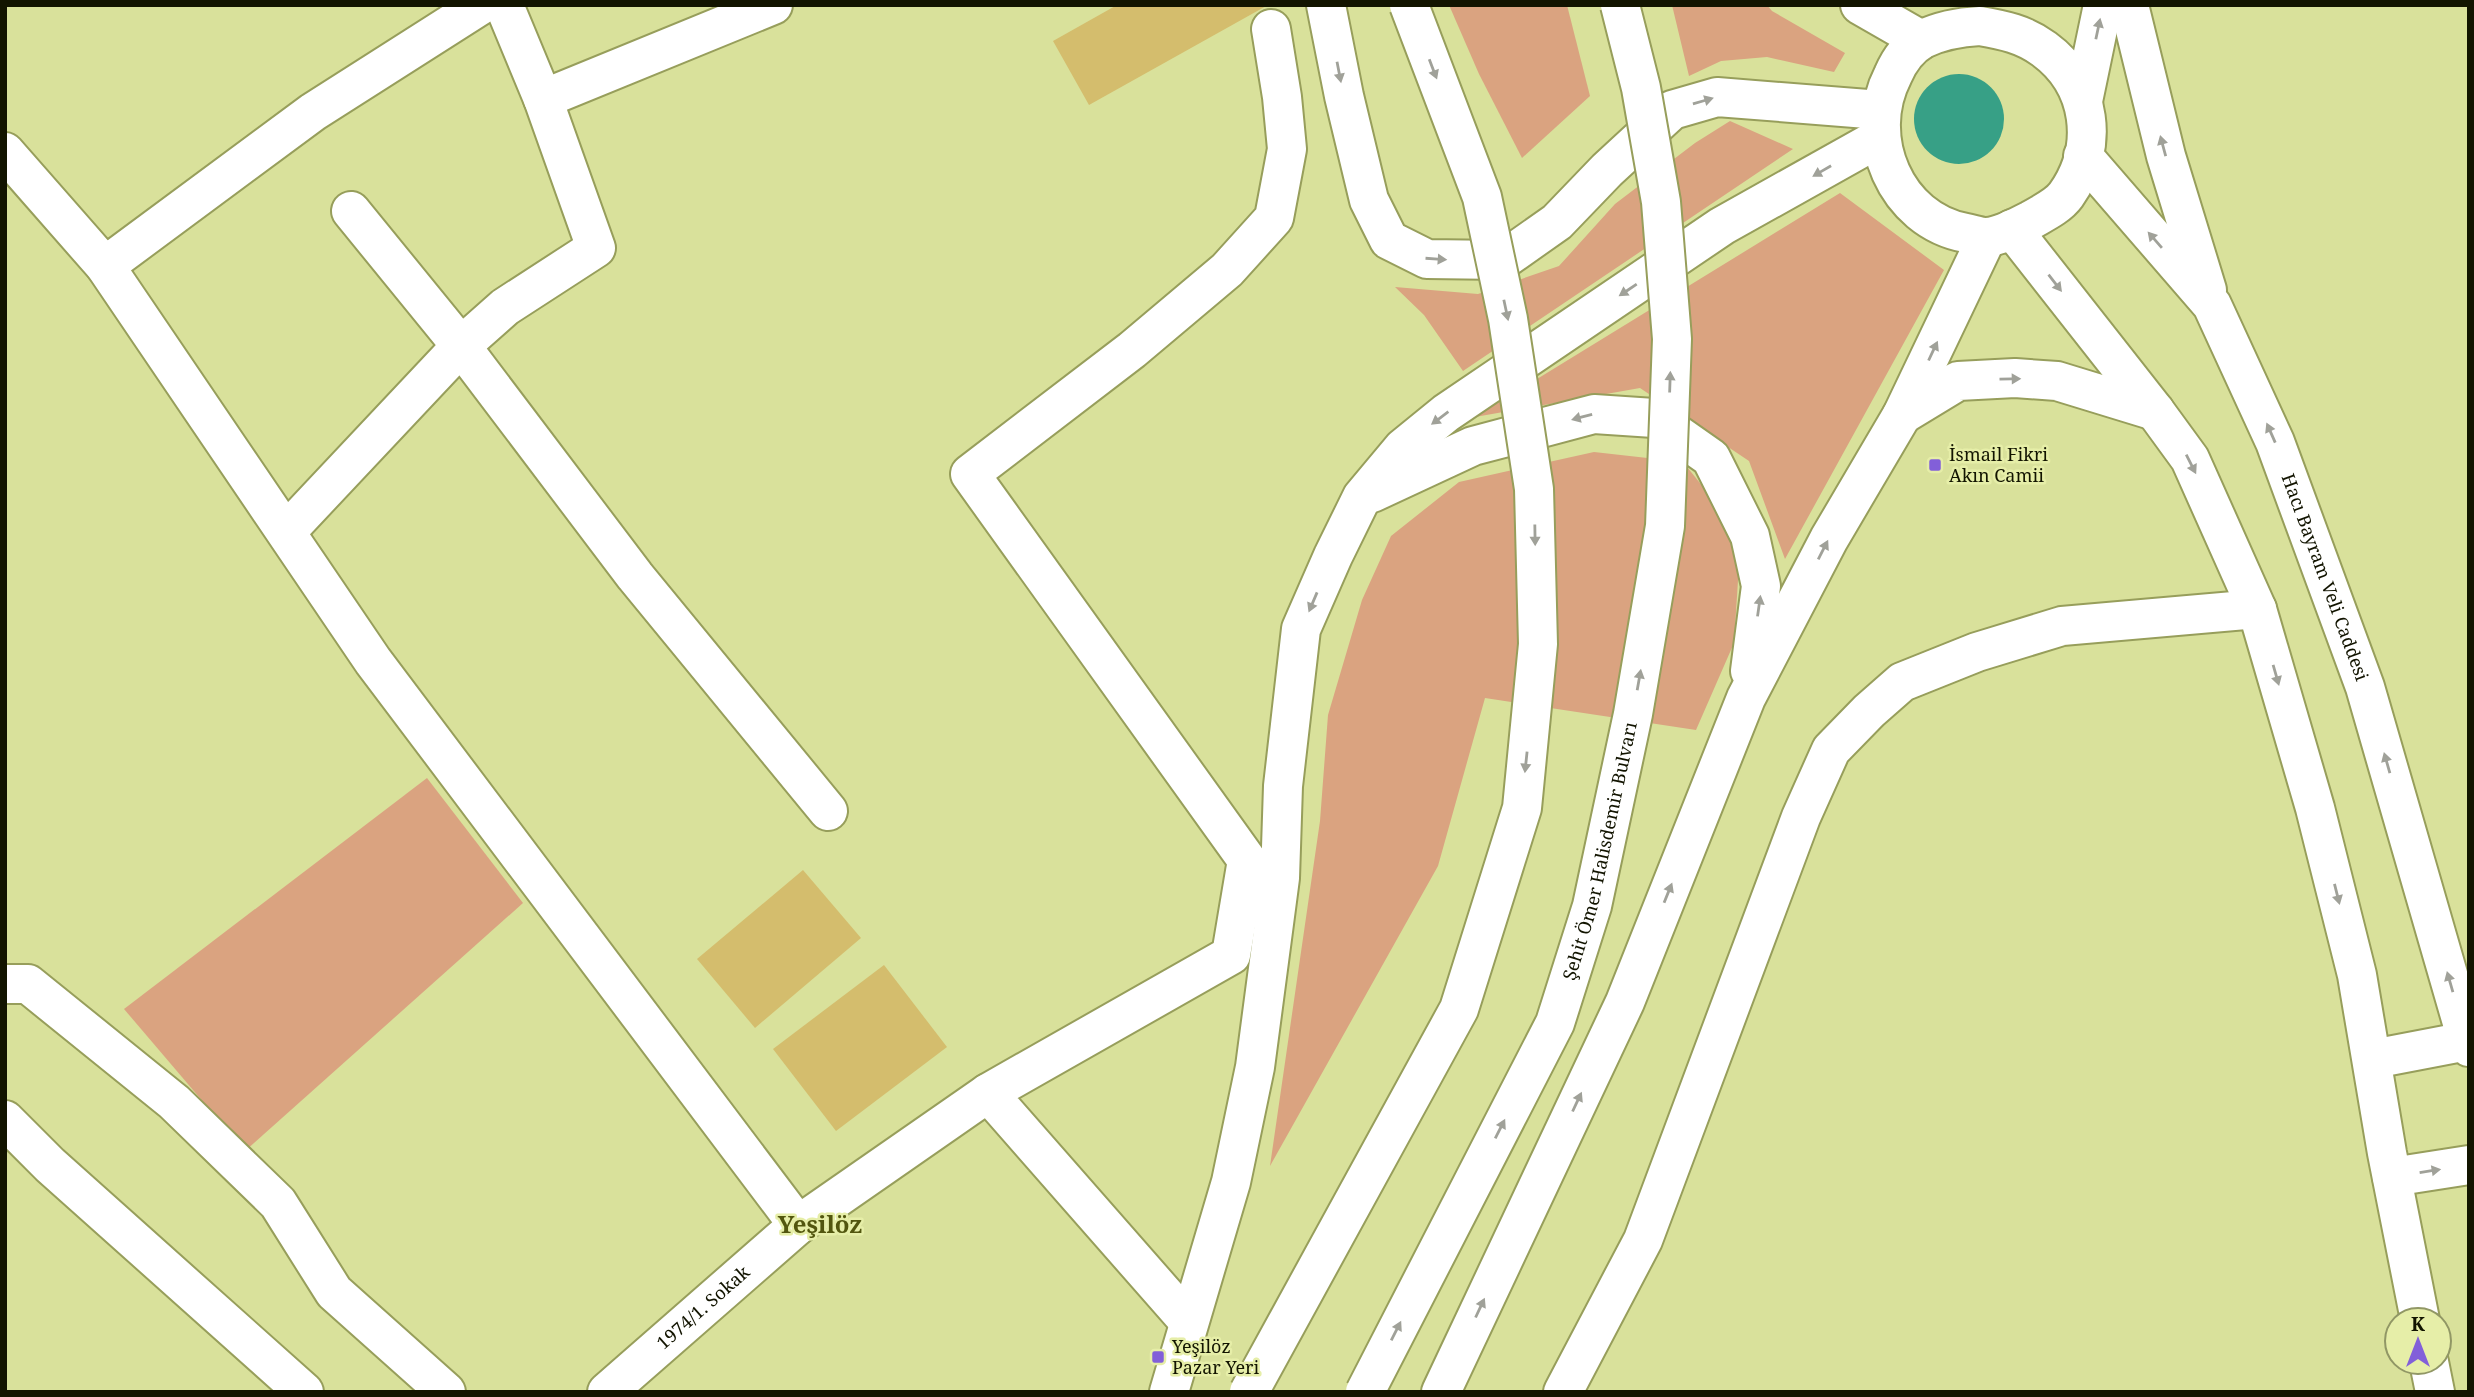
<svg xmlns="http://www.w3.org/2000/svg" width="2474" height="1397" font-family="'Noto Serif',serif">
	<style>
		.green { fill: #daa380 }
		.water { fill: #37a086 }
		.building { fill: #d4bd6d }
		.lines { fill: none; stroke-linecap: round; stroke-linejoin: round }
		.minor-casing { stroke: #979e5b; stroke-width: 42 }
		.major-casing { stroke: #979e5b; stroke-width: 42 }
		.highway-casing { stroke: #979e5b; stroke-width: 42 }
		.minor { stroke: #fff; stroke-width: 38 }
		.major { stroke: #fff; stroke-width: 38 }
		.highway { stroke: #fff; stroke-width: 38 }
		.highway-bridge-casing { stroke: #979e5b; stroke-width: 42; stroke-linecap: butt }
		.highway-bridge { stroke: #fff; stroke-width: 38 }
		.oneway { fill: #a0a199 }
		.poi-dot { fill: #825fd9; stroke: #e6eea8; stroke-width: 2.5 }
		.labels { text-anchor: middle; stroke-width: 5; stroke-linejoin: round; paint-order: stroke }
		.poi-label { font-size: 18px; fill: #121400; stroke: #e6eea8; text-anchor: start }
		.street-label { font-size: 18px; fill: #121400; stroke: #e6eea8 }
		.district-label { font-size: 24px; font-weight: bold; fill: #52560f; stroke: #e6eea8 }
	</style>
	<rect width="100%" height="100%" fill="#d9e19b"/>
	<g class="green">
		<path d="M1449,5H1567L1590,96L1522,158L1479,74Z"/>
		<path d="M1672,5H1767L1772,11L1845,53L1834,72L1767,57L1721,61L1689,76Z"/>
		<path d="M1730,121L1793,149L1463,371L1424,315L1395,287L1478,294L1559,266L1615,204L1695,143Z"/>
		<path d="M1840,193L1944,270L1785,559L1749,461L1640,388L1475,417Z"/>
		<path d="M1594,452L1683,462L1716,503L1739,565L1734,643L1696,730L1485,698L1438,866L1270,1166L1320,821L1328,715L1362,600L1391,536L1459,482Z"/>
		<path d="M427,778L523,903L245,1151L124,1009Z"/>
	</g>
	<circle class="water" cx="1959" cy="119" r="45"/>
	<g class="building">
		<path d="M1117,5H1268L1089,105L1053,41Z"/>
		<path d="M803,870L861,938L755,1028L697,959Z"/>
		<path d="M884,965L947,1047L836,1131L773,1049Z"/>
	</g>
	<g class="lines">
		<defs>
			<g id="minor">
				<path d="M504,5L543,99"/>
				<path d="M2083,101L2103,5"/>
				<path d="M5,152L105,266L373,661L798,1225"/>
				<path d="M351,211L461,346L635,576L828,811"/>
				<path d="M105,266L313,112L481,5"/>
				<path d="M287,531L461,346L505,307L596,248L543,99L773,5"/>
				<path d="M5,984H28L174,1102L278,1203L334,1292L446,1392"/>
				<path d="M5,1120L50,1165L304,1392"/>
				<path d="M1189,1322L988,1093L1231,955L1247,860L970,474L1132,350L1227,270L1274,218L1287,149L1282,97L1271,29"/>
				<path id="s1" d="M607,1392L798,1225L988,1093"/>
				<path d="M1563,1392L1643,1240L1801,817L1831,750L1869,711L1902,682L1977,652L2062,626L2257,609"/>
			</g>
			<g id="major">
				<path d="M2129,5L2166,156L2207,290"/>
				<path d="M1980,26C2003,30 2024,34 2044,49C2092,84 2100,147 2066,195C2058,206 2043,213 2031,220C2019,226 2002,236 1987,237C1980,237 1972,234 1966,233C1895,220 1861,137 1893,75C1899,61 1909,47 1923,39C1942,30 1960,27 1980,26Z"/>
				<path id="s2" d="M2083,156L2212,305L2275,442L2365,687L2469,1047"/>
				<path d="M2012,229L2155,411L2190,459L2257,609L2315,808L2357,975L2387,1153L2420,1320"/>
				<path d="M2373,1059L2467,1041"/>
				<path d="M2392,1177L2469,1165"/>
				<path d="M2429,1362L2435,1392"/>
			</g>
			<g id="highway">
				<path d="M1326,5L1344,96L1369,200L1389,240L1427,259L1503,260L1557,222L1607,170L1672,110L1717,97L1880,110"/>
				<path d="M1860,5L1921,40"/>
				<path d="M1902,415L1958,381L2015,378L2057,381L2155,411"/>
				<path d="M1372,493L1473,446L1594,414L1654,418L1711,458L1750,536L1761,586L1750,671"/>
				<path d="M1169,1392L1231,1182L1255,1067L1280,878L1283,786L1301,629L1333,556L1362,497L1403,448L1446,413L1722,226L1881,137"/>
				<path d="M1441,1392L1625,1002L1746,698L1829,539L1902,415L1987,237"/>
			</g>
		</defs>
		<use href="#minor" class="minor-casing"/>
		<use href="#major" class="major-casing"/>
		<use href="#highway" class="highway-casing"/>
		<use href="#minor" class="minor"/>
		<use href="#major" class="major"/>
		<use href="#highway" class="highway"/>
		<defs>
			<g id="highway-bridge">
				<path d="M1249,1392L1459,1009L1522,808L1538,644L1534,489L1508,319L1482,197L1409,5"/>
				<path id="s3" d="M1365,1392L1555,1023L1592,906L1633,714L1665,526L1672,339L1661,202L1641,88L1620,5"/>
			</g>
		</defs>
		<use href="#highway-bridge" class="highway-bridge-casing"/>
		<use href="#highway-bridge" class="highway-bridge"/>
	</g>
	<defs><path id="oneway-solid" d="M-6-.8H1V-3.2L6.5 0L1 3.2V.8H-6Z" transform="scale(1.75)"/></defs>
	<g class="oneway">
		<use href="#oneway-solid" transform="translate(2098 29) rotate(-78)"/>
		<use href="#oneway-solid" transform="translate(1433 69) rotate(69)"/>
		<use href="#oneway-solid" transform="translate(1339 72) rotate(79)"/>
		<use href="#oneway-solid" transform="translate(1703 101) rotate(-16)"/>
		<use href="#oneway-solid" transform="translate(2163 146) rotate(-105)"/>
		<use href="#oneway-solid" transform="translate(1822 171) rotate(150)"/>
		<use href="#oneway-solid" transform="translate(2155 240) rotate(-131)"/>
		<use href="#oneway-solid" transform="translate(1436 259) rotate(4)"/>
		<use href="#oneway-solid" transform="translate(2055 283) rotate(52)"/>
		<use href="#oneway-solid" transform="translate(1628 290) rotate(146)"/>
		<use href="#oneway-solid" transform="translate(1506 310) rotate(78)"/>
		<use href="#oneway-solid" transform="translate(1933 351) rotate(-65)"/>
		<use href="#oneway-solid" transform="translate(2010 379) rotate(-1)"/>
		<use href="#oneway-solid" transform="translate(1670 382) rotate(-88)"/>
		<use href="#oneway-solid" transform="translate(1582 417) rotate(165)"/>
		<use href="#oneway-solid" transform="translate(1440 418) rotate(143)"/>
		<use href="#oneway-solid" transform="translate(2271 433) rotate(-114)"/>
		<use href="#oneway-solid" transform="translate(2191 464) rotate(63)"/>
		<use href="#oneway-solid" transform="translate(1535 535) rotate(89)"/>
		<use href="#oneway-solid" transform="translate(1823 550) rotate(-63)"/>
		<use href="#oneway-solid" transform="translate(1313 602) rotate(113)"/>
		<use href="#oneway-solid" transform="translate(1759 606) rotate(-82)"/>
		<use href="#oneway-solid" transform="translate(2276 675) rotate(74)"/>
		<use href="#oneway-solid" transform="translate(1639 680) rotate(-80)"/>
		<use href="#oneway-solid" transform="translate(1526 762) rotate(96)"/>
		<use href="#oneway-solid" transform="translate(2387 763) rotate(-106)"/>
		<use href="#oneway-solid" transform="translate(1668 893) rotate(-68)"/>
		<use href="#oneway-solid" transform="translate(2337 894) rotate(76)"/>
		<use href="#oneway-solid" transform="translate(2450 982) rotate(-106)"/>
		<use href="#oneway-solid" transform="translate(1577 1102) rotate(-65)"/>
		<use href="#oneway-solid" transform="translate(1500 1129) rotate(-63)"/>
		<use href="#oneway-solid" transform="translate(2430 1171) rotate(-9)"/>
		<use href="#oneway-solid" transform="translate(1480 1308) rotate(-65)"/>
		<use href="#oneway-solid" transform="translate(1396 1331) rotate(-63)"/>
	</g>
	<g class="poi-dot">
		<rect x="1928" y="458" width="14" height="14" rx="3.5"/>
		<rect x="1151" y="1350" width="14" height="14" rx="3.5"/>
	</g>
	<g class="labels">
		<g class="poi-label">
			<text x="1949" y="461">İsmail Fikri<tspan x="1949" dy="21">Akın Camii</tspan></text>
			<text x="1172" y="1353">Yeşilöz<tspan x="1172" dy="21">Pazar Yeri</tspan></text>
		</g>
		<g class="street-label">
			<text dy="6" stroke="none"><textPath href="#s2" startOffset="492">Hacı Bayram Veli Caddesi</textPath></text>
			<text dy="6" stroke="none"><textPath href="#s3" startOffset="593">Şehit Ömer Halisdemir Bulvarı</textPath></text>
			<text dy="6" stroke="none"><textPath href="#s1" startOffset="128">1974/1. Sokak</textPath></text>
		</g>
		<g class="district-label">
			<text x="820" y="1233">Yeşilöz</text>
		</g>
	</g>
	<rect width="2474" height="1397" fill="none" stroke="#121400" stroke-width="14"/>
	<g transform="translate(2418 1341)"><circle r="33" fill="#e6eea8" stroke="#919765" stroke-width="2"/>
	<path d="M0-5L12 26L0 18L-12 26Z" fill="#825fd9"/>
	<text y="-10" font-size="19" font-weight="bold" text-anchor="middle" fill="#121400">K</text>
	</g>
</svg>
